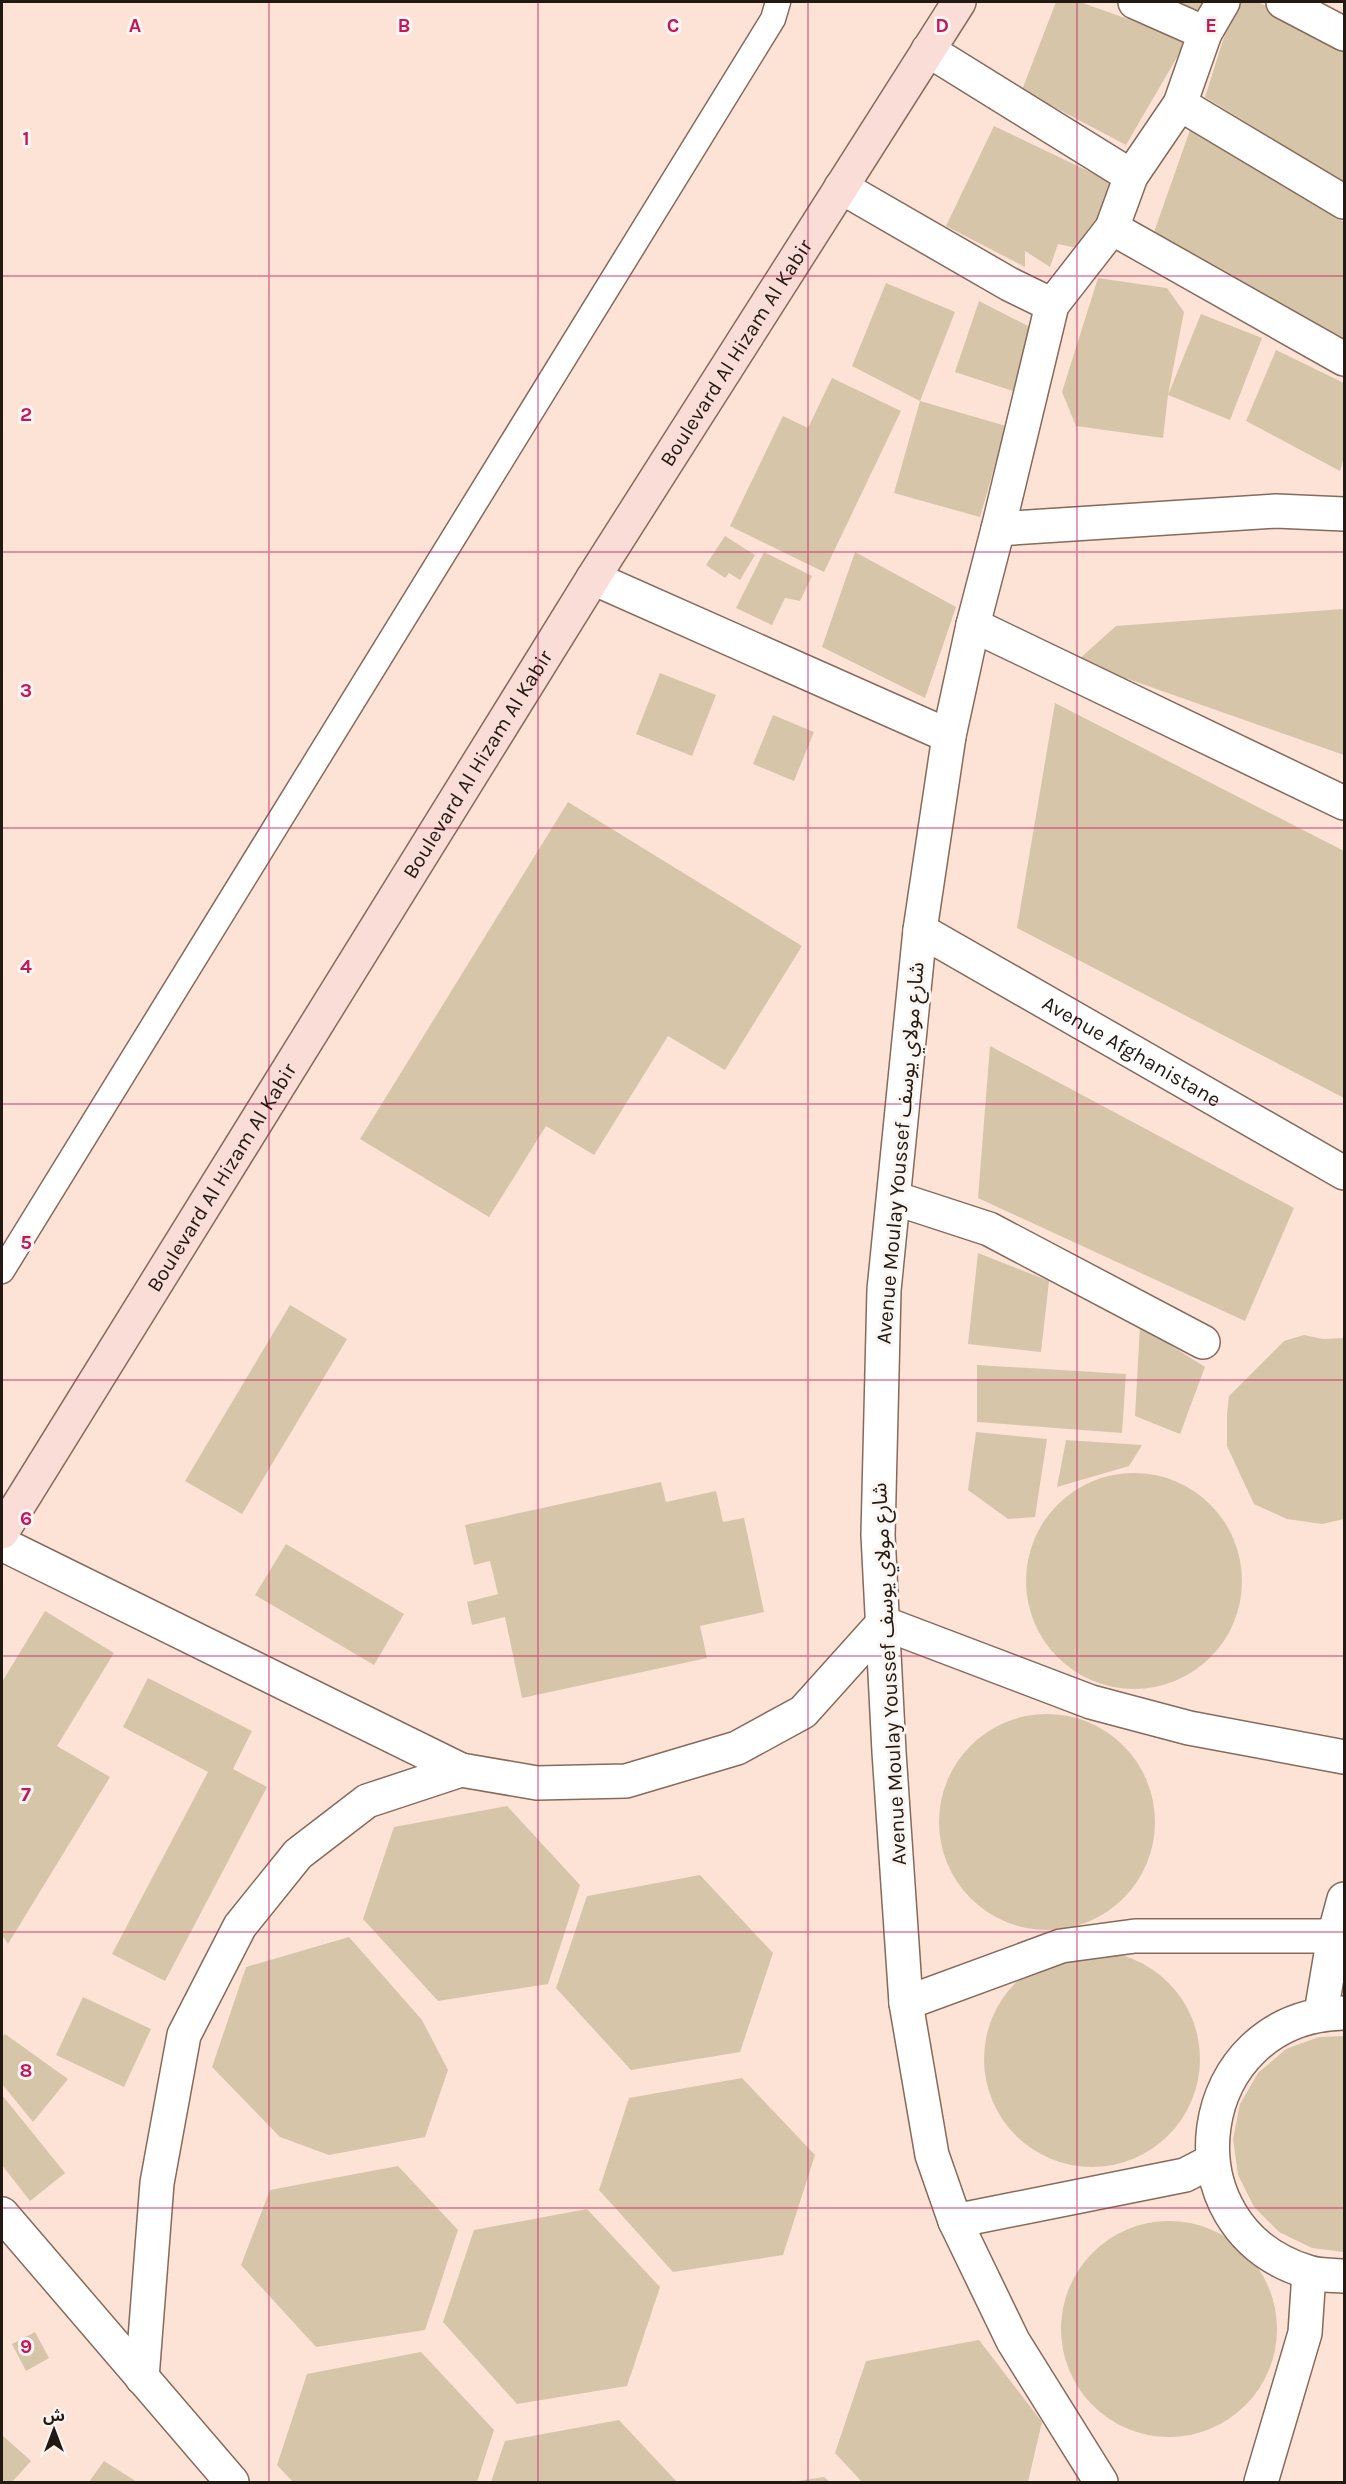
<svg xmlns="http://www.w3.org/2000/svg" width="1346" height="2484" font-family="Karla,'Noto Sans Arabic',sans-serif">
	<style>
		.building { fill: #d7c5aa }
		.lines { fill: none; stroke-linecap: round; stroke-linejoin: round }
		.lane-casing { stroke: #866a5c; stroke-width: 27 }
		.street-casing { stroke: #866a5c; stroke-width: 36 }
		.secondary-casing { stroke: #866a5c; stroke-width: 36 }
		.lane { stroke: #fff; stroke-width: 24 }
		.street { stroke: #fff; stroke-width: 33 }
		.secondary { stroke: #faddd7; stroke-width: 33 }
		.grid { fill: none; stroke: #c2185b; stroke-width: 1.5; stroke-opacity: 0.55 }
		.labels { text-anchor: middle; stroke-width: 6; stroke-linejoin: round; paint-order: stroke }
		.street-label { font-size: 21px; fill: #231913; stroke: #fbf5f1 }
		.grid-label { font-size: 20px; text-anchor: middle; font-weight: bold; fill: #c2185b; stroke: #fbf5f1; stroke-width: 6; stroke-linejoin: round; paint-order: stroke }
	</style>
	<rect width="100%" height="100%" fill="#fce3d6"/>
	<g class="building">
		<path d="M1056,2H1080L1187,40L1126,145L1022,90Z"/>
		<path d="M1165,2H1210L1202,19Z"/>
		<path d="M1235,2H1258L1344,42V183L1205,97Z"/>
		<path d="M994,126L1113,183L1098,222L1082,249L1058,244L1050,267L1025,251V267L946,226Z"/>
		<path d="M1190,130L1344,222V350L1153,235Z"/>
		<path d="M1098,278L1167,288L1184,312L1168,395L1201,314L1262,338L1230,420L1168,395L1163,438L1076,426L1062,392Z"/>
		<path d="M886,283L955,312L920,401L852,366Z"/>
		<path d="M979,301L1030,327L1013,391L955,372Z"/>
		<path d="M1276,350L1344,383V457L1340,471L1246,421Z"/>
		<path d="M832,378L901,411L824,572L730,526L783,416L808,428Z"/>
		<path d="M920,401L1006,426L980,517L894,493Z"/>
		<path d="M725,536L755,555L740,580L729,573L725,578L706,565Z"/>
		<path d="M764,552L812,576L800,601L785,598L772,625L736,608Z"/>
		<path d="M855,552L956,607L925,698L822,647Z"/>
		<path d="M1342,609L1344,610V755L1077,661L1116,626Z"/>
		<path d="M660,673L716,695L692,756L636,734Z"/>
		<path d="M1055,703L1344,851V1098L1017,928Z"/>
		<path d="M773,715L814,732L794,781L753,764Z"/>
		<path d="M568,802L802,946L725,1070L668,1036L594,1155L546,1126L489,1217L360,1139Z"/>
		<path d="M990,1046L1294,1208L1245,1321L978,1198Z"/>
		<path d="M978,1253L1049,1281L1041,1352L968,1344Z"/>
		<path d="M290,1305L347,1339L242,1514L185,1481Z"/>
		<path d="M1140,1326L1205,1367L1180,1434L1135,1416Z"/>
		<path d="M1304,1335L1323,1339L1344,1338V1519L1322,1524L1287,1519L1254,1504L1227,1446V1414L1229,1396L1284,1341Z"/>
		<path d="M977,1365L1126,1374L1122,1433L977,1422Z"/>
		<path d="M976,1432L1047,1439L1035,1517L1008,1519L968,1490Z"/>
		<path d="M1066,1440L1142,1445L1129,1466L1057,1487Z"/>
		<circle cx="1134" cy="1581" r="108"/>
		<path d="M661,1482L666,1502L716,1491L723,1522L744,1518L764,1612L700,1626L707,1658L522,1698L505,1617L472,1625L467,1602L498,1594L490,1561L474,1565L465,1525Z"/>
		<path d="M286,1544L404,1614L374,1665L255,1595Z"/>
		<path d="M45,1611L114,1653L57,1746L110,1777L8,1944L2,1935V1682Z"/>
		<path d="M148,1678L252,1731L233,1769L267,1787L165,1981L112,1954L208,1772L123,1727Z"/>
		<circle cx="1047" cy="1822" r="108"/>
		<path d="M507,1806L580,1885L548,1984L438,2001L363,1919L394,1827Z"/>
		<path d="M700,1875L773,1953L740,2052L631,2070L556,1988L587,1896Z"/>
		<path d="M349,1937L422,2020L448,2070L425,2137L329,2155L280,2137L212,2067L246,1967Z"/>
		<circle cx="1092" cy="2059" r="108"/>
		<path d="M83,1997L151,2029L124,2087L56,2055Z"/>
		<path d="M5,2034L68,2079L33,2122L2,2084V2037Z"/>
		<path d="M1344,2036V2252L1312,2248L1279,2232L1254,2207L1238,2175L1233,2139L1240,2104L1258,2073L1286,2049L1319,2037Z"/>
		<path d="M742,2078L815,2155L783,2255L673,2272L599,2190L629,2098Z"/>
		<path d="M2,2095L65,2173L30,2201L2,2165Z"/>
		<path d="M398,2166L458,2230L425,2330L316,2347L241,2265L270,2190Z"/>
		<path d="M587,2209L660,2287L627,2386L517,2404L443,2322L474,2230Z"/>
		<circle cx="1169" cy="2329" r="108"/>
		<path d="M35,2332L49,2358L26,2371L12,2344Z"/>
		<path d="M979,2340L1042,2422L1028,2482H862L835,2453L866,2361Z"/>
		<path d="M421,2352L494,2430L477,2482H293L277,2465L307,2374Z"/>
		<path d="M619,2420L677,2482H491L505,2441Z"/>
		<path d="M2,2435L31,2461L12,2482H2Z"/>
		<path d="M104,2461L137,2482H89Z"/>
		<path d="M824,2477L830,2482H798V2481Z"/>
	</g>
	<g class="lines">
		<defs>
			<path id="lane" d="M2,1271L773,19L778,2"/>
			<g id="street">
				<path d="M1135,2L1205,33"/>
				<path d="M1283,2L1344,34"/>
				<path d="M928,50L1131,176"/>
				<path d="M1180,104L1344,202"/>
				<path d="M841,187L1009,284L1052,305L998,529"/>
				<path d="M1112,228L1344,359"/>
				<path d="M1052,305L1112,228L1131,176L1180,104L1205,33L1223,2"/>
				<path d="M593,578L949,736"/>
				<path d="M973,625L1344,803"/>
				<path id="s1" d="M920,930L1344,1173"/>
				<path d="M894,1198L989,1229L1203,1342"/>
				<path d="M2,1544L461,1770L537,1783L626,1781L737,1748L803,1712L883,1623L1091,1702L1189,1728L1344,1757"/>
				<path d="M906,2003L1061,1946L1135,1936H1334"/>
				<path d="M1321,2013L1334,1936L1344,1899"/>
				<path d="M1344,2013C1191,2016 1162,2228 1308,2272C1319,2276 1333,2275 1344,2276"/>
				<path d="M2,2214L232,2482"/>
				<path d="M955,2221L1185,2175L1212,2161"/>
				<path d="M142,2378L157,2183L184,2035L240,1926L298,1854L367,1801L461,1770"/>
				<path d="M1101,2482L1013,2341L955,2221L932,2155L906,2003L889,1752L878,1535L884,1290L920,930L949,736L973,625L998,529L1276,511L1344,514"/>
				<path d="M1261,2482L1305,2333L1309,2273"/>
			</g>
			<g id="secondary">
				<path id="s2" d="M2,1532L593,578L959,2"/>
			</g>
		</defs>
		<use href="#lane" class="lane-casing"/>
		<use href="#street" class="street-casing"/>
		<use href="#secondary" class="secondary-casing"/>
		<use href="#lane" class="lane"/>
		<use href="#street" class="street"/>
		<use href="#secondary" class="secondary"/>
	</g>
	<path class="grid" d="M269,2V2482M538,2V2482M808,2V2482M1077,2V2482M2,276H1344M2,552H1344M2,828H1344M2,1104H1344M2,1380H1344M2,1656H1344M2,1932H1344M2,2208H1344"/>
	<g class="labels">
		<g class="street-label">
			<text dy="7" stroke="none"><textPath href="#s2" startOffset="1389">Boulevard Al Hizam Al Kabir</textPath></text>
			<text dy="7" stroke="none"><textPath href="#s2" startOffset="903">Boulevard Al Hizam Al Kabir</textPath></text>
			<text dy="7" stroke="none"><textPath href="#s1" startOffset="244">Avenue Afghanistane</textPath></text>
			<text transform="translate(900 1153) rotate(-85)" y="7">Avenue Moulay Youssef شارع مولاي يوسف</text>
			<text dy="7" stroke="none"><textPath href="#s2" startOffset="417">Boulevard Al Hizam Al Kabir</textPath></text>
			<text transform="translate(889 1674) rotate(-93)" y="7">Avenue Moulay Youssef شارع مولاي يوسف</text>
		</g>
	</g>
	<g class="grid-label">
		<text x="135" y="32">A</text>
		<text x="404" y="32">B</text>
		<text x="673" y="32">C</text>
		<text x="942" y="32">D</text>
		<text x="1211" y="32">E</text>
		<text x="26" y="145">1</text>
		<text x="26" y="421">2</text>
		<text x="26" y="697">3</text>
		<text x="26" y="973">4</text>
		<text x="26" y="1249">5</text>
		<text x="26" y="1525">6</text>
		<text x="26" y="1801">7</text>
		<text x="26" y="2077">8</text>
		<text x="26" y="2353">9</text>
	</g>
	<rect width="1346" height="2484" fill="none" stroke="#231913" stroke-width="6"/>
	<g transform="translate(54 2430)" stroke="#fbf5f1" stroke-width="4.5" paint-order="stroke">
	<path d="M0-4.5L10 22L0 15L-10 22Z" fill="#231913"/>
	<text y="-9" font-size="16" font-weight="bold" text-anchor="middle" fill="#231913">ش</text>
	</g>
</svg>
